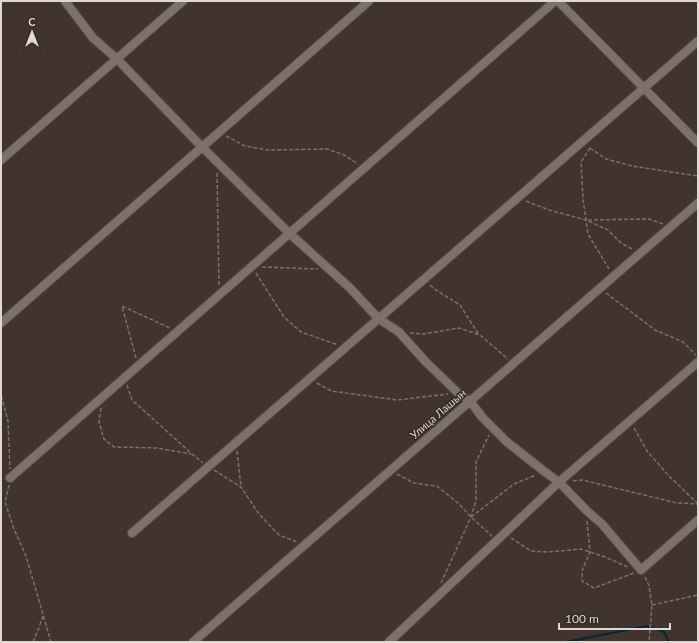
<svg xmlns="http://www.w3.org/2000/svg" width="699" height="643" font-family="Lato,sans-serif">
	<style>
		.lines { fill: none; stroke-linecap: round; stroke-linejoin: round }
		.stream { stroke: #002836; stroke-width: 2 }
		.minor-casing { stroke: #5b504a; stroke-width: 10 }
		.path { stroke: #7b706a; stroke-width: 1.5; stroke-dasharray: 4 2; stroke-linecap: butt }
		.minor { stroke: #7e7169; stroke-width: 8 }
		.labels { text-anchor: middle; stroke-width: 3; stroke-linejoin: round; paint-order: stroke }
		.street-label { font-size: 11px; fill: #dfd7d3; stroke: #362a23 }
	</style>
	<rect width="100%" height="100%" fill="#40342d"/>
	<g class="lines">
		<path class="stream" d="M566,642L647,626L664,632L669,642"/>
		<defs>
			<g id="minor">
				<path d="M65,1L93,38L117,59L202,147L289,233L349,287L379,319L399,332L425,361L458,393L470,401L482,417L507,442L545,472L559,482L587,511L602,524L641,570L698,520"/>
				<path d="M558,1L698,143"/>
				<path d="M1,160L183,1"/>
				<path d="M1,323L369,1"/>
				<path d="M10,478L555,1"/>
				<path d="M132,533L698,41"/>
				<path d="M193,642L698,203"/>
				<path d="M389,642L559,482L698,362"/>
			</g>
		</defs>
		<use href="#minor" class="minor-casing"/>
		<g class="path">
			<path d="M226,136L245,146L268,150L327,149L344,155L358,164"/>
			<path d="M590,148L581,162L583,199L588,234L609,269"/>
			<path d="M590,148L606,159L632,166L698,176"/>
			<path d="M217,173L219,286"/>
			<path d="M526,201L549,210L586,220L608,230L621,243L634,250"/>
			<path d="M588,220L649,219L663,224"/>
			<path d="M262,267L318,269"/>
			<path d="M256,273L284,317L301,332L338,345"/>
			<path d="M430,285L436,290L460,305L479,335"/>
			<path d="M606,293L655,330L683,342L696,355"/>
			<path d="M410,333L423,334L459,328L480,335L508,359"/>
			<path d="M136,358L122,306L170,328"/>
			<path d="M317,383L331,391L397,400L448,394"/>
			<path d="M127,385L132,400L192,454L203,463"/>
			<path d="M1,396L2,398L8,421L10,469"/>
			<path d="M101,408L99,422L104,439L114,447L157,448L191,454"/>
			<path d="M634,428L647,451L669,476L698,504"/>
			<path d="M237,451L241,487"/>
			<path d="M214,470L241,487L259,514L279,535L297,542"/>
			<path d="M397,474L414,483L437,486L459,504L471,517L492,536"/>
			<path d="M573,481L582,480L677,503L698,504"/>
			<path d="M9,485L5,502L14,529L26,556L51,642"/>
			<path d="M471,517L514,484L536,475"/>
			<path d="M587,521L590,552L582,571V581L594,588L634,573"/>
			<path d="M511,538L531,551L547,552L581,549L605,557L628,567"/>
			<path d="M645,577L649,586L652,605L649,642"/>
			<path d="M441,583L471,517L476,501V462L489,435"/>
			<path d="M652,605L698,595"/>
			<path d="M33,642L38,630L43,616"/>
		</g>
		<use href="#minor" class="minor"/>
	</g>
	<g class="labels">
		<g class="street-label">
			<text transform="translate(438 414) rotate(-41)" y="4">Улица Лашын</text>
		</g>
	</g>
	<rect width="699" height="643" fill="none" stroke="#dfd7d3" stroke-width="4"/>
	<g transform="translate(32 32)" stroke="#362a23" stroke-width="3" paint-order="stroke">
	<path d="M0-3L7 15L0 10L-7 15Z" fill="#dfd7d3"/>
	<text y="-6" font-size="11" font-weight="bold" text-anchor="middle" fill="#dfd7d3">С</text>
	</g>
	<path d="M559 623v6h111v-6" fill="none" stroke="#dfd7d3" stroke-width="2"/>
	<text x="565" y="623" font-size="12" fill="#dfd7d3" stroke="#362a23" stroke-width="3" paint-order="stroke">100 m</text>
</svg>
